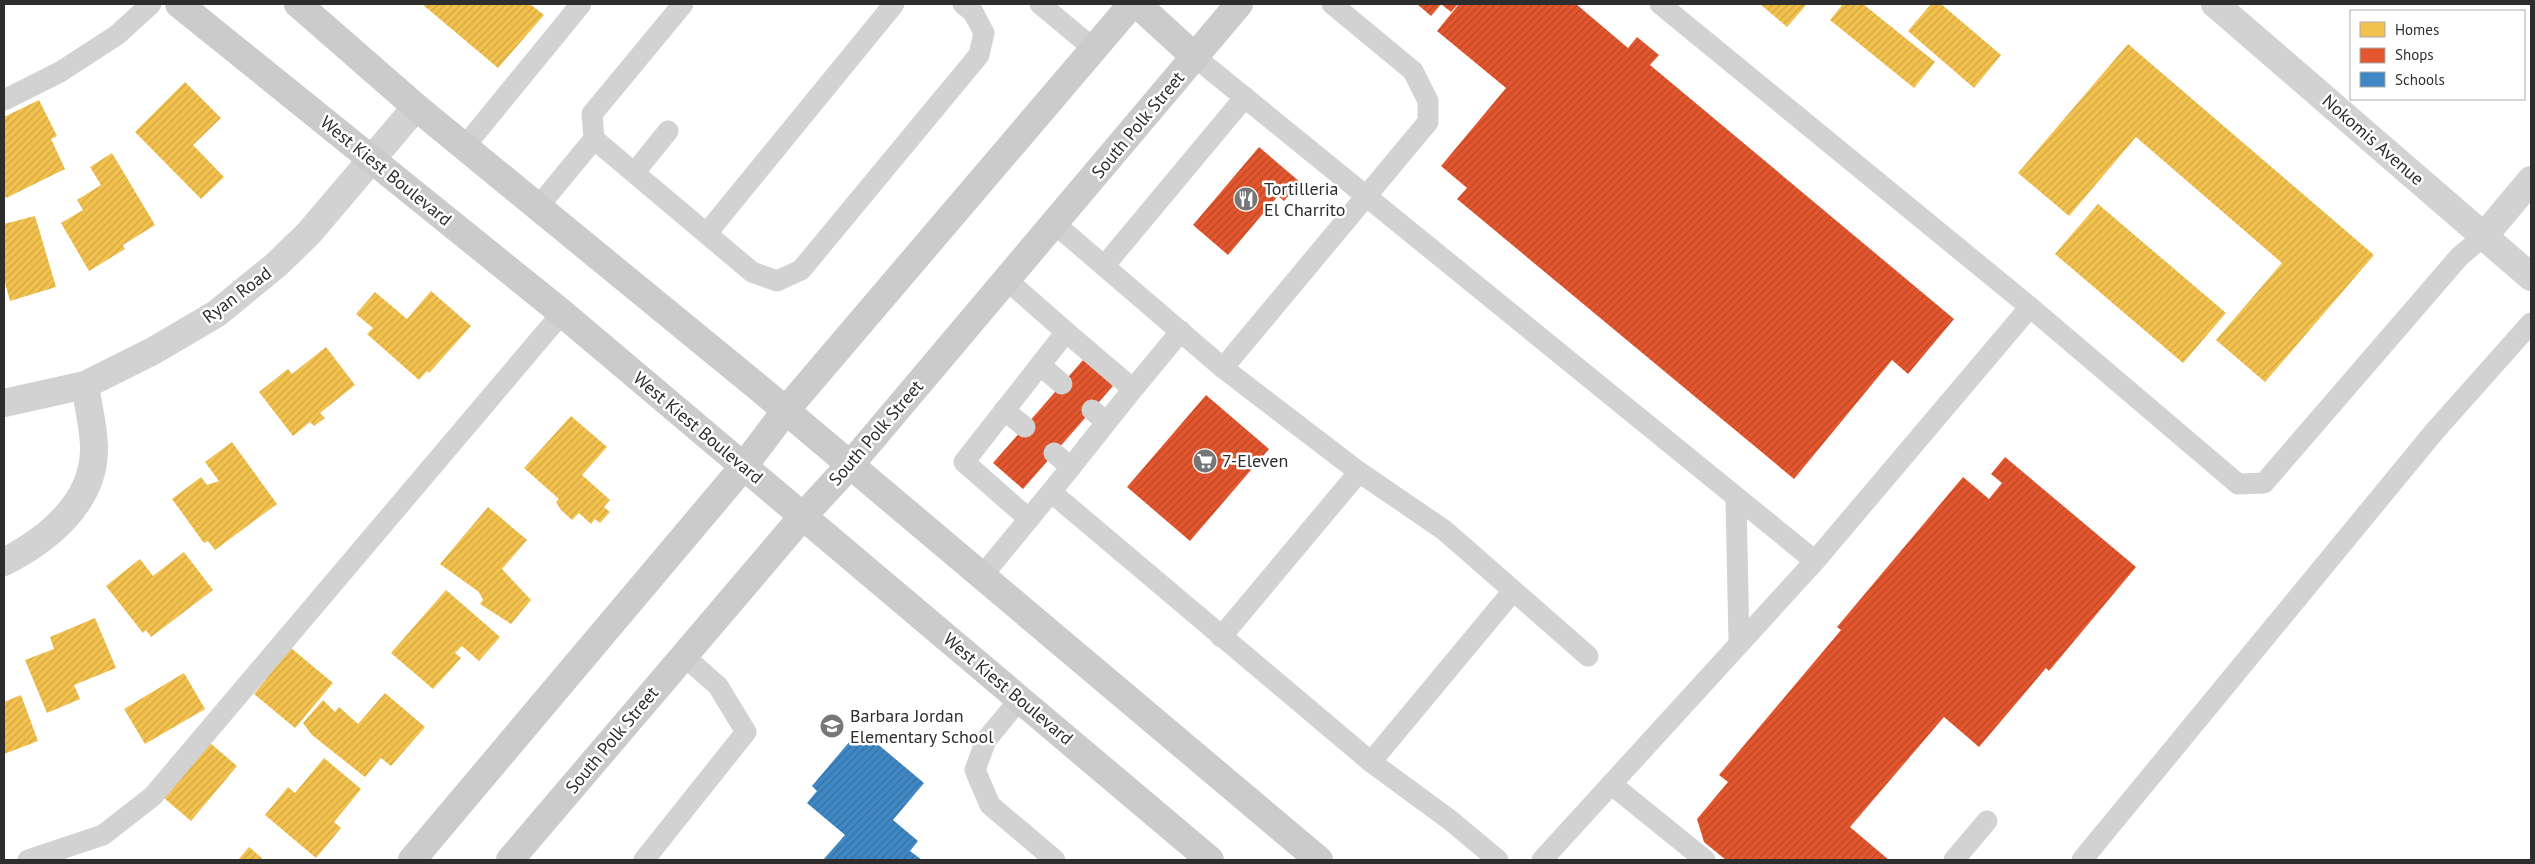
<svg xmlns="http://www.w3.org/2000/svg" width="2535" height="864" font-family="'PT Sans',sans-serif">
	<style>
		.homes { fill: url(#homes-hatch) }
		.shops { fill: url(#shops-hatch) }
		.schools { fill: url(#schools-hatch) }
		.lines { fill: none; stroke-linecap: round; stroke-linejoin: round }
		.lane { stroke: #d2d2d2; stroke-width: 21 }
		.street { stroke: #d2d2d2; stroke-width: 28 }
		.secondary { stroke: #cbcbcb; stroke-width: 28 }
		.labels { text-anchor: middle; stroke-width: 5; stroke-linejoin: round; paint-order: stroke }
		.street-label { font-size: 18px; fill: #2d2d2d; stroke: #fff }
		.poi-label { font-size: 18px; fill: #2d2d2d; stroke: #fff; text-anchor: start }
	</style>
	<defs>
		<pattern id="homes-hatch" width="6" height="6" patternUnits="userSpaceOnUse" patternTransform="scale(1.25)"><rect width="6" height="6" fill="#f2c14e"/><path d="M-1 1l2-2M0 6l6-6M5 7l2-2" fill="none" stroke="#d0a644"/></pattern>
		<pattern id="shops-hatch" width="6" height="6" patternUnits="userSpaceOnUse" patternTransform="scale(1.25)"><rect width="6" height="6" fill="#e4572e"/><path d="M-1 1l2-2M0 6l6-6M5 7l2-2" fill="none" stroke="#b94828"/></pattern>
		<pattern id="schools-hatch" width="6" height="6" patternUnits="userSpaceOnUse" patternTransform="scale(1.25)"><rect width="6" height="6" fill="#3f88c5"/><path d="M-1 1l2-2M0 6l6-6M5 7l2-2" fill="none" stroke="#3570a0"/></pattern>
	</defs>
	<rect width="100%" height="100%" fill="#fff"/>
	<g class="homes">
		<path d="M422,4H530L544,15L498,68Z"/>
		<path d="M1760,4H1807L1787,27Z"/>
		<path d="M1843,4H1863L1935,62L1914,88L1830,20Z"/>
		<path d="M1931,4H1941L2001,55L1974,88L1908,31Z"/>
		<path d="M2128,44L2374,255L2265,382L2216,340L2282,263L2136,137L2069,216L2018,173Z"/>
		<path d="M185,82L221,118L193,145L224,177L201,199L135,132Z"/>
		<path d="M39,100L57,136L51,139L65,169L6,198L4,194V117Z"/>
		<path d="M112,153L155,225L123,245L125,249L89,271L61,223L83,210L77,200L101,185L90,167Z"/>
		<path d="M2098,204L2226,313L2183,363L2055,254Z"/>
		<path d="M35,216L56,287L10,301L4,279V224Z"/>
		<path d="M431,291L471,326L429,373L427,371L419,380L367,334L373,328L356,314L375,292L407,319Z"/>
		<path d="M326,347L355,385L320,413L325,418L314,426L310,422L293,436L259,392L288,369L292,374Z"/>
		<path d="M571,416L607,447L582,475L610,500L604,507L610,512L600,523L595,519L591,524L579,513L572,520L561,510L556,502L559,499L524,468Z"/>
		<path d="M232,442L277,504L215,550L208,541L204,543L172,499L201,477L207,485L219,481L205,462Z"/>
		<path d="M488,507L527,540L502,569L531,600L511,624L480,604L483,600L479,592L440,564Z"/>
		<path d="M184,552L213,590L151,637L146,630L143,633L106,586L140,559L153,576Z"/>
		<path d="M446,590L500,637L479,661L462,646L455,653L461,658L433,689L391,653Z"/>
		<path d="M95,618L116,668L74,685L80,699L47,713L25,660L54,649L50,637Z"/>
		<path d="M291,648L333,683L295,728L254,694Z"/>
		<path d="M184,673L205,709L145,744L124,709Z"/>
		<path d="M385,693L425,727L391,766L381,758L365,777L312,735L303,723L323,700L335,712L339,707L358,724Z"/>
		<path d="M21,695L38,741L4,754V702Z"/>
		<path d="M210,743L237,766L191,821L164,798Z"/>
		<path d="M324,758L361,789L334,822L341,828L316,858L265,815L288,787L295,793Z"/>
		<path d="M249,847L264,860H238Z"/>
	</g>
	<g class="shops">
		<path d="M1417,4H1441L1431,16Z"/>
		<path d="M1441,4H1458L1451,12Z"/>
		<path d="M1459,4H1576L1628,48L1637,37L1659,55L1650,65L1954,319L1908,374L1892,360L1794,479L1457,199L1467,188L1441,166L1506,88L1437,31Z"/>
		<path d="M1259,147L1300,182L1284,201L1278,196L1228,255L1193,225Z"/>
		<path d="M1083,360L1113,386L1023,489L993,463Z"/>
		<path d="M1206,395L1269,449L1190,541L1127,487Z"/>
		<path d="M2005,457L2136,567L2049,671L2046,668L1979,747L1944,717L1850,827L1889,860H1726L1704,842L1697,819L1728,782L1719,775L1841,630L1837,627L1963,477L1989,499L2002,483L1991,474Z"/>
	</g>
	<path class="schools" d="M856,734L864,741L868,736L924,783L893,820L918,841L910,851L922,860H823L845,835L807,803L817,791L812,786Z"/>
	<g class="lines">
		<g class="lane">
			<path d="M1040,4L1094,49"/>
			<path d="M1660,4L2030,307L2238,484L2264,483L2460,256L2484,236"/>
			<path d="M1195,57L1815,561L1542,860"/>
			<path d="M4,100L60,72L117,35L151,4"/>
			<path d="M594,139L752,272L777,281L801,270L979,55L984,33L973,12L963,4"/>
			<path d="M465,146L581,4"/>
			<path d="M635,172L668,131"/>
			<path d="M538,207L594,139L592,114L683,4"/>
			<path d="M1055,224L1223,368L1359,472L1221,637"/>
			<path d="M707,233L894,4"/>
			<path d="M1105,265L1245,97"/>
			<path d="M1007,280L1066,332L964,462L1029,519"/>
			<path d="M1040,365L1062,384"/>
			<path d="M1223,368L1428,122V101L1413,71L1332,4"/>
			<path d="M1133,389L1181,331"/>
			<path d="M1004,410L1025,427"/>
			<path d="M1092,410L1106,422"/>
			<path d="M1054,453L1071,467"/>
			<path d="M1359,472L1444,530L1588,656"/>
			<path d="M1051,492L1133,389L1066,332"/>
			<path d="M1736,499L1739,642"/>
			<path d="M1815,561L2030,307"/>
			<path d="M982,576L1051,492L1371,762L1450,820L1498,860"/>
			<path d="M1020,699L986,740L975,770L990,805L1055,860"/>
			<path d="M1371,762L1513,591"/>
			<path d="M1611,784L1705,860"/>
			<path d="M28,860L103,835L153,796L562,313"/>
			<path d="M644,860L746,732L718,686L684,656"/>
			<path d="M1954,860L1987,821"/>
			<path d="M2082,860L2434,432L2531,323"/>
		</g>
		<g class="street">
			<path d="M2215,4L2531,277"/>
			<path d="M2484,236L2531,180"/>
			<path d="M4,403L85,385L153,351L216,314L276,265L309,233L416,107"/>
			<path d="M4,562C47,540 94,503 94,449C94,428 88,406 85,385"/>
		</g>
		<g class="secondary">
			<path d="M179,4L562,313L1210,860"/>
			<path d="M298,4L416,107L765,393L1319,860"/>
			<path d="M1137,4L1195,57"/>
			<path d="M412,860L744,466L786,410L1132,4"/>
			<path d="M510,860L803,516L850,465L1239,4"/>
		</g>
	</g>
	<defs>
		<symbol id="restaurant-disc" viewBox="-11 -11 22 22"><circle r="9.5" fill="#767676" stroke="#fff"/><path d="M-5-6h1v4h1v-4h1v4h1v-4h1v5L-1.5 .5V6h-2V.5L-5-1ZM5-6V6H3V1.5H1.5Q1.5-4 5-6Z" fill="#fff"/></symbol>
		<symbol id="supermarket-disc" viewBox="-11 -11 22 22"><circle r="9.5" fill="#767676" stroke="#fff"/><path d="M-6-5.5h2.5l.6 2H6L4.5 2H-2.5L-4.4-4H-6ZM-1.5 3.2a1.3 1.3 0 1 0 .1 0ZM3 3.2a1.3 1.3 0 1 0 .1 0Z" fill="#fff"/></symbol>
		<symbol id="school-disc" viewBox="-11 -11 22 22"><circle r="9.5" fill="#767676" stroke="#fff"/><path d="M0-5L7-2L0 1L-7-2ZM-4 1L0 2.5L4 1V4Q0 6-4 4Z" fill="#fff"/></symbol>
	</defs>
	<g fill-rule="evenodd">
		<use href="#restaurant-disc" x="1232" y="185" width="28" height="28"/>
		<use href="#supermarket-disc" x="1191" y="447" width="28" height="28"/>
		<use href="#school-disc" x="818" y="712" width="28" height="28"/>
	</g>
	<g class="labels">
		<g class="street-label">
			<text transform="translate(1138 125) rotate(-50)" y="6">South Polk Street</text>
			<text transform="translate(2373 140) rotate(41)" y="6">Nokomis Avenue</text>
			<text transform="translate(386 171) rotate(39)" y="6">West Kiest Boulevard</text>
			<text transform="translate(237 295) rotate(-37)" y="6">Ryan Road</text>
			<text transform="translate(698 428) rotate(40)" y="6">West Kiest Boulevard</text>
			<text transform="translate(876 433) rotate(-49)" y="6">South Polk Street</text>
			<text transform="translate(1008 689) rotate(40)" y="6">West Kiest Boulevard</text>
			<text transform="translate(612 740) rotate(-50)" y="6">South Polk Street</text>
		</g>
		<g class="poi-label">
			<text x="1264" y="195">Tortilleria<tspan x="1264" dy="21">El Charrito</tspan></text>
			<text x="1222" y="467">7-Eleven</text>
			<text x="850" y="722">Barbara Jordan<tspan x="850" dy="21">Elementary School</tspan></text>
		</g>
	</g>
	<rect width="2535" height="864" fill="none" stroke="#2d2d2d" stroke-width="10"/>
	<rect x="2350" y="10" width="175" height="90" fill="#ffffff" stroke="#ababab"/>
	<rect x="2360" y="22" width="25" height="15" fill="#f2c14e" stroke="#ababab"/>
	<text x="2395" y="35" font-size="15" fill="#2d2d2d">Homes</text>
	<rect x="2360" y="48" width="25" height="15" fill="#e4572e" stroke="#ababab"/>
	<text x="2395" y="60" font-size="15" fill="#2d2d2d">Shops</text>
	<rect x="2360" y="72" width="25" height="15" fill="#3f88c5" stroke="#ababab"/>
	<text x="2395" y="85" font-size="15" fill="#2d2d2d">Schools</text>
</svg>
